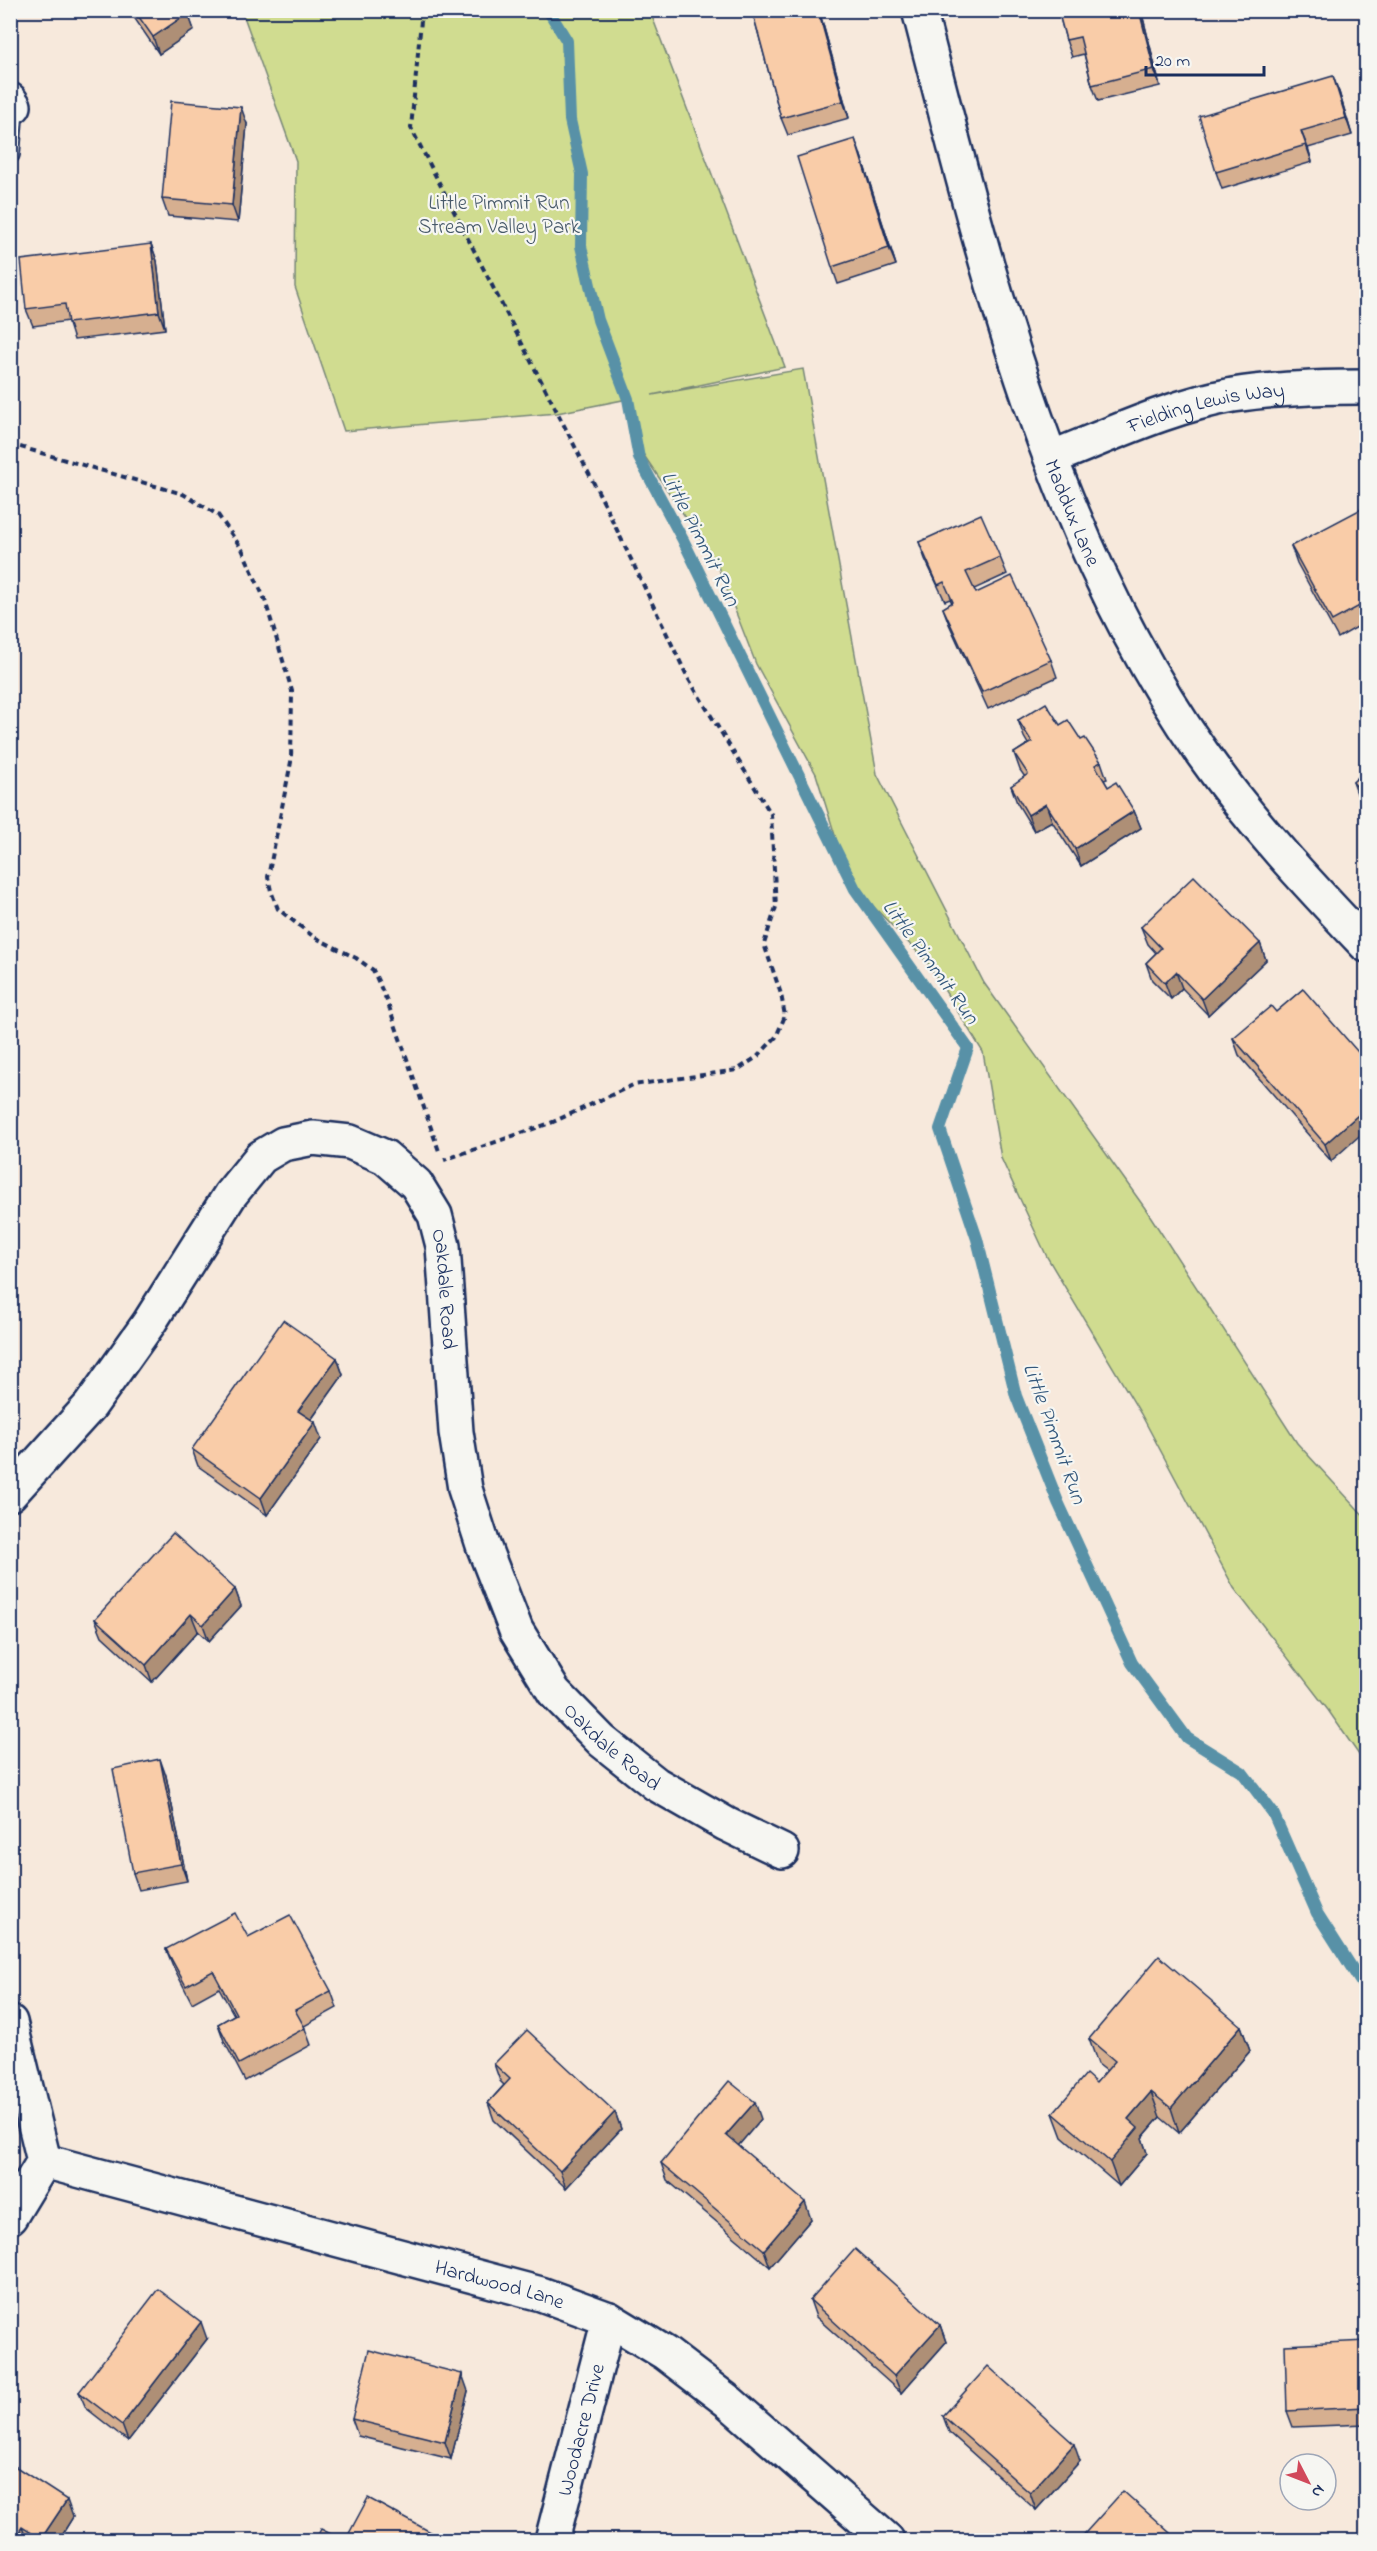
<svg xmlns="http://www.w3.org/2000/svg" width="1377" height="2551" font-family="'Indie Flower',sans-serif">
	<style>
		.green { fill: #d0dc90; stroke: #768677; stroke-width: 1.5 }
		.lines { fill: none; stroke-linecap: round; stroke-linejoin: round }
		.stream { stroke: #5891a7; stroke-width: 12 }
		.service-casing { stroke: #1b2f5e; stroke-width: 22 }
		.minor-casing { stroke: #1b2f5e; stroke-width: 38 }
		.path { stroke: #1b2f5e; stroke-width: 4; stroke-dasharray: 6 4.5; stroke-linecap: butt }
		.service { stroke: #f6f6f2; stroke-width: 18 }
		.minor { stroke: #f6f6f2; stroke-width: 33 }
		.wall { fill: #d6af90; stroke: #1b2f5e; stroke-width: 1.5 }
		.shaded-wall { fill: #ae8f76; stroke: #1b2f5e; stroke-width: 1.5 }
		.building { fill: #f9cca8; stroke: #1b2f5e; stroke-width: 1.5 }
		.labels { text-anchor: middle; stroke-width: 4.5; stroke-linejoin: round; paint-order: stroke }
		.park-label { font-size: 21px; fill: #485a6a; stroke: #f6f6f2 }
		.street-label { font-size: 21px; fill: #1b2f5e; stroke: #f6f6f2 }
		.water-label { font-size: 22px; font-style: italic; fill: #34587c; stroke: #f6f6f2 }
	</style>
	<rect width="100%" height="100%" fill="#f7e9dc"/>
	<filter id="ink" filterUnits="userSpaceOnUse"><feTurbulence type="fractalNoise" baseFrequency=".0167" numOctaves="2"/><feDisplacementMap in="SourceGraphic" scale="12" xChannelSelector="R" yChannelSelector="G"/><feConvolveMatrix kernelMatrix="1 2 1 2 8 2 1 2 1" color-interpolation-filters="sRGB"/></filter>
	<g filter="url(#ink)">
		<path class="green" d="M242,11H650L785,367L652,395L803,369L877,774L984,983L1147,1211L1297,1443L1366,1518V1765L1328,1710L1234,1588L1141,1414L1047,1257L1001,1158L983,1052L927,962L874,907L847,874L816,774L756,664L717,564L635,442L628,399L557,413L344,431L295,287L296,161Z"/>
		<g class="lines">
			<path class="stream" d="M548,10L567,41L570,120L582,174L581,246L598,320L628,399L639,458L683,540L855,889L968,1048L940,1129L977,1239L1016,1396L1058,1502L1132,1663L1187,1738L1242,1772L1273,1813L1317,1913L1366,1990"/>
			<defs>
				<path id="service" d="M10,154L14,106"/>
				<g id="minor">
					<path id="s1" d="M919,10C985,264 1049,535 1202,753C1251,823 1308,884 1366,945"/>
					<path d="M10,100L14,106"/>
					<path id="s2" d="M1051,458C1110,435 1170,406 1233,395C1278,388 1321,387 1366,387"/>
					<path id="s3" d="M10,1494L90,1406L149,1323L230,1195L261,1157L283,1144L313,1138L350,1142L385,1157L416,1184L435,1215L443,1246L456,1432L465,1489L483,1545L516,1630L554,1692L602,1741L656,1784L726,1824L782,1851"/>
					<path d="M10,2022L44,2161L10,2217"/>
					<path id="s4" d="M44,2161L541,2294L609,2319L665,2353L729,2402L887,2540"/>
					<path id="s5" d="M552,2540L609,2319"/>
				</g>
			</defs>
			<use href="#service" class="service-casing"/>
			<use href="#minor" class="minor-casing"/>
			<g class="path">
				<path d="M422,10L411,128L604,503L688,678L771,814L776,907L764,944L781,994L785,1016L776,1037L757,1057L737,1070L633,1085L553,1122L444,1160"/>
				<path d="M10,444L183,494L218,515L242,549L265,600L292,691L291,762L268,877L271,891L278,909L314,937L356,958L373,970L387,1001L440,1154"/>
			</g>
			<use href="#service" class="service"/>
			<use href="#minor" class="minor"/>
		</g>
		<g class="wall">
			<path d="M129,10H186L194,30L159,54Z"/>
			<path d="M752,10H819L849,118L788,135L781,118Z"/>
			<path d="M1058,10H1141L1160,86L1098,101L1092,85L1084,54L1072,57L1066,40Z"/>
			<path d="M1339,92L1352,135L1308,148L1312,162L1222,189L1216,172Z"/>
			<path d="M247,124L238,222L168,216L162,199Z"/>
			<path d="M861,156L896,265L838,284L832,267Z"/>
			<path d="M151,244L157,261L165,329L74,340L68,321L33,326L26,309Z"/>
			<path d="M1366,514V622L1338,638L1297,563L1291,546Z"/>
			<path d="M919,542L1000,557L1007,574L974,589L976,593L1051,660L1057,677L988,709L949,624L943,608L952,603L950,599L945,601L925,559Z"/>
			<path d="M1018,720L1060,725L1081,740L1101,762L1107,779L1104,780L1108,787L1134,811L1141,828L1081,866L1052,821L1034,831L1017,803L1011,786L1025,777L1020,770L1014,753L1028,744L1024,737Z"/>
			<path d="M1366,770V808L1359,799L1353,782Z"/>
			<path d="M1141,927L1260,943L1266,960L1208,1015L1182,988L1171,999L1152,980L1146,963L1156,953L1148,944Z"/>
			<path d="M1303,989L1331,1161L1239,1055L1233,1038L1276,1012Z"/>
			<path d="M1366,1193V1216L1359,1197Z"/>
			<path d="M337,1358L343,1375L311,1420L321,1439L267,1515L198,1466L192,1449Z"/>
			<path d="M235,1589L241,1606L209,1641L198,1631L152,1682L102,1636L95,1619Z"/>
			<path d="M166,1776L187,1881L139,1890L133,1873Z"/>
			<path d="M248,1937L331,1991L337,2008L304,2026L311,2045L245,2081L224,2041L218,2024L234,2015L219,1988L192,2003L173,1966L166,1949Z"/>
			<path d="M1241,2026L1250,2051L1179,2133L1160,2117L1142,2138L1147,2153L1119,2186L1062,2137L1053,2113L1096,2083L1107,2071L1098,2064L1089,2039Z"/>
			<path d="M494,2064L615,2112L621,2129L566,2188L494,2120L488,2103L504,2085L500,2081Z"/>
			<path d="M761,2119L738,2145L811,2219L770,2267L667,2180L661,2163Z"/>
			<path d="M810,2300L940,2325L946,2342L901,2393L816,2317Z"/>
			<path d="M207,2339L128,2441L86,2408L79,2392Z"/>
			<path d="M1366,2341V2424L1293,2427L1287,2411Z"/>
			<path d="M468,2391L451,2459L358,2436L352,2419Z"/>
			<path d="M943,2416L1080,2461L1036,2510L949,2432Z"/>
			<path d="M10,2463L73,2517L58,2541H10Z"/>
		</g>
		<g class="shaded-wall">
			<path d="M818,10H819L849,118L843,101Z"/>
			<path d="M1139,10H1141L1160,86L1154,69Z"/>
			<path d="M188,13L194,30L159,54L153,37Z"/>
			<path d="M1333,76L1339,92L1352,135L1346,118Z"/>
			<path d="M241,107L247,124L238,222L232,205Z"/>
			<path d="M1301,131L1308,148L1312,162L1306,145Z"/>
			<path d="M855,139L861,156L896,265L889,248Z"/>
			<path d="M151,244L157,261L165,329L159,312Z"/>
			<path d="M1046,804L1052,821L1034,831L1028,815Z"/>
			<path d="M1134,811L1141,828L1081,866L1075,849Z"/>
			<path d="M1260,943L1266,960L1208,1015L1202,999Z"/>
			<path d="M1176,972L1182,988L1171,999L1165,983Z"/>
			<path d="M1366,1108V1130L1331,1161L1325,1144Z"/>
			<path d="M337,1358L343,1375L305,1428L298,1411Z"/>
			<path d="M315,1422L321,1439L267,1515L261,1498Z"/>
			<path d="M235,1589L241,1606L209,1641L203,1625Z"/>
			<path d="M191,1614L198,1631L152,1682L146,1665Z"/>
			<path d="M160,1759L166,1776L187,1881L181,1864Z"/>
			<path d="M1241,2026L1250,2051L1179,2133L1171,2108Z"/>
			<path d="M1151,2092L1160,2117L1142,2138L1147,2153L1119,2186L1110,2162L1128,2119Z"/>
			<path d="M755,2102L761,2119L733,2152L726,2135Z"/>
			<path d="M615,2112L621,2129L566,2188L560,2171Z"/>
			<path d="M805,2202L811,2219L770,2267L764,2250Z"/>
			<path d="M201,2322L207,2339L128,2441L122,2425Z"/>
			<path d="M940,2325L946,2342L901,2393L894,2376Z"/>
			<path d="M462,2374L468,2391L451,2459L445,2442Z"/>
			<path d="M1074,2444L1080,2461L1036,2510L1030,2493Z"/>
			<path d="M67,2500L73,2517L58,2541H41V2539Z"/>
			<path d="M22,2527L27,2541H13Z"/>
		</g>
		<g class="building">
			<path d="M134,10H186L188,13L153,37Z"/>
			<path d="M752,10H818L843,101L781,118Z"/>
			<path d="M1058,10H1139L1154,69L1092,85L1080,37L1066,40Z"/>
			<path d="M1333,76L1346,118L1301,131L1306,145L1216,172L1199,116Z"/>
			<path d="M171,101L241,107L232,205L162,199Z"/>
			<path d="M855,139L889,248L832,267L797,157Z"/>
			<path d="M151,244L159,312L68,323L65,304L26,309L21,260Z"/>
			<path d="M1363,508L1366,514V611L1363,604L1332,621L1291,546Z"/>
			<path d="M981,514L1000,557L966,572L976,593L1012,576L1051,660L982,692L943,608L953,602L944,582L938,585L919,542Z"/>
			<path d="M1046,703L1060,725L1068,720L1081,740L1085,738L1101,762L1095,765L1108,787L1116,782L1134,811L1075,849L1046,804L1028,815L1011,786L1028,774L1014,753L1032,742L1018,720Z"/>
			<path d="M1366,770V798L1353,782Z"/>
			<path d="M1194,876L1260,943L1202,999L1176,972L1165,983L1146,963L1161,948L1141,927Z"/>
			<path d="M1303,989L1364,1059L1366,1057V1108L1325,1144L1233,1038L1271,1006L1276,1012Z"/>
			<path d="M1366,1193V1210L1359,1197Z"/>
			<path d="M283,1320L337,1358L298,1411L315,1422L261,1498L192,1449Z"/>
			<path d="M173,1533L235,1589L203,1625L191,1614L146,1665L95,1619Z"/>
			<path d="M160,1759L181,1864L133,1873L113,1769Z"/>
			<path d="M235,1913L248,1937L290,1915L331,1991L295,2010L305,2028L239,2064L218,2024L236,2014L213,1971L186,1986L166,1949Z"/>
			<path d="M1159,1956L1241,2026L1171,2108L1151,2092L1128,2119L1138,2128L1110,2162L1053,2113L1086,2074L1096,2083L1115,2061L1089,2039Z"/>
			<path d="M527,2030L615,2112L560,2171L488,2103L510,2079L494,2064Z"/>
			<path d="M729,2081L755,2102L726,2135L805,2202L764,2250L661,2163Z"/>
			<path d="M855,2249L940,2325L894,2376L810,2300Z"/>
			<path d="M158,2289L201,2322L122,2425L79,2392Z"/>
			<path d="M1366,2341V2407L1287,2411L1285,2345Z"/>
			<path d="M369,2350L462,2374L445,2442L352,2419Z"/>
			<path d="M988,2366L1074,2444L1030,2493L943,2416Z"/>
			<path d="M10,2463L67,2500L41,2539L22,2527L13,2541H10Z"/>
			<path d="M1123,2491L1179,2541H1078Z"/>
			<path d="M368,2498L447,2541H345Z"/>
			<path d="M321,2529L344,2541H315Z"/>
		</g>
	</g>
	<g class="labels">
		<g class="park-label">
			<text x="499" y="209">Little Pimmit Run<tspan x="499" dy="24">Stream Valley Park</tspan></text>
		</g>
		<g class="street-label">
			<text dy="7" stroke="none"><textPath href="#s2" startOffset="164">Fielding Lewis Way</textPath></text>
			<text dy="7" stroke="none"><textPath href="#s1" startOffset="526">Maddux Lane</textPath></text>
			<text dy="7" stroke="none"><textPath href="#s3" startOffset="705">Oakdale Road</textPath></text>
			<text dy="7" stroke="none"><textPath href="#s3" startOffset="1209">Oakdale Road</textPath></text>
			<text dy="7" stroke="none"><textPath href="#s4" startOffset="472">Hardwood Lane</textPath></text>
			<text dy="7" stroke="none"><textPath href="#s5" startOffset="114">Woodacre Drive</textPath></text>
		</g>
		<g class="water-label">
			<text transform="translate(702 538) rotate(63)" y="8">Little Pimmit Run</text>
			<text transform="translate(932 961) rotate(54)" y="8">Little Pimmit Run</text>
			<text transform="translate(1056 1433) rotate(70)" y="8">Little Pimmit Run</text>
		</g>
	</g>
	<rect width="1377" height="2551" fill="none" stroke="#f6f6f2" stroke-width="36"/>
	<rect x="18" y="18" width="1341" height="2515" fill="none" stroke="#1b2f5e" stroke-width="2" filter="url(#ink)"/>
	<g transform="translate(1308 2482) rotate(132)"><circle r="28" fill="#f6f6f2" stroke="#9ea6b7" stroke-width="1.5"/>
	<path d="M0-4.5L10 22L0 15L-10 22Z" fill="#d1495b"/>
	<text y="-9" font-size="16" font-weight="bold" text-anchor="middle" fill="#1b2f5e">N</text>
	</g>
	<path d="M1146 66v9h118v-9" fill="none" stroke="#1b2f5e" stroke-width="3"/>
	<text x="1155" y="66" font-size="18" fill="#1b2f5e" stroke="#f6f6f2" stroke-width="4.5" paint-order="stroke">20 m</text>
</svg>
